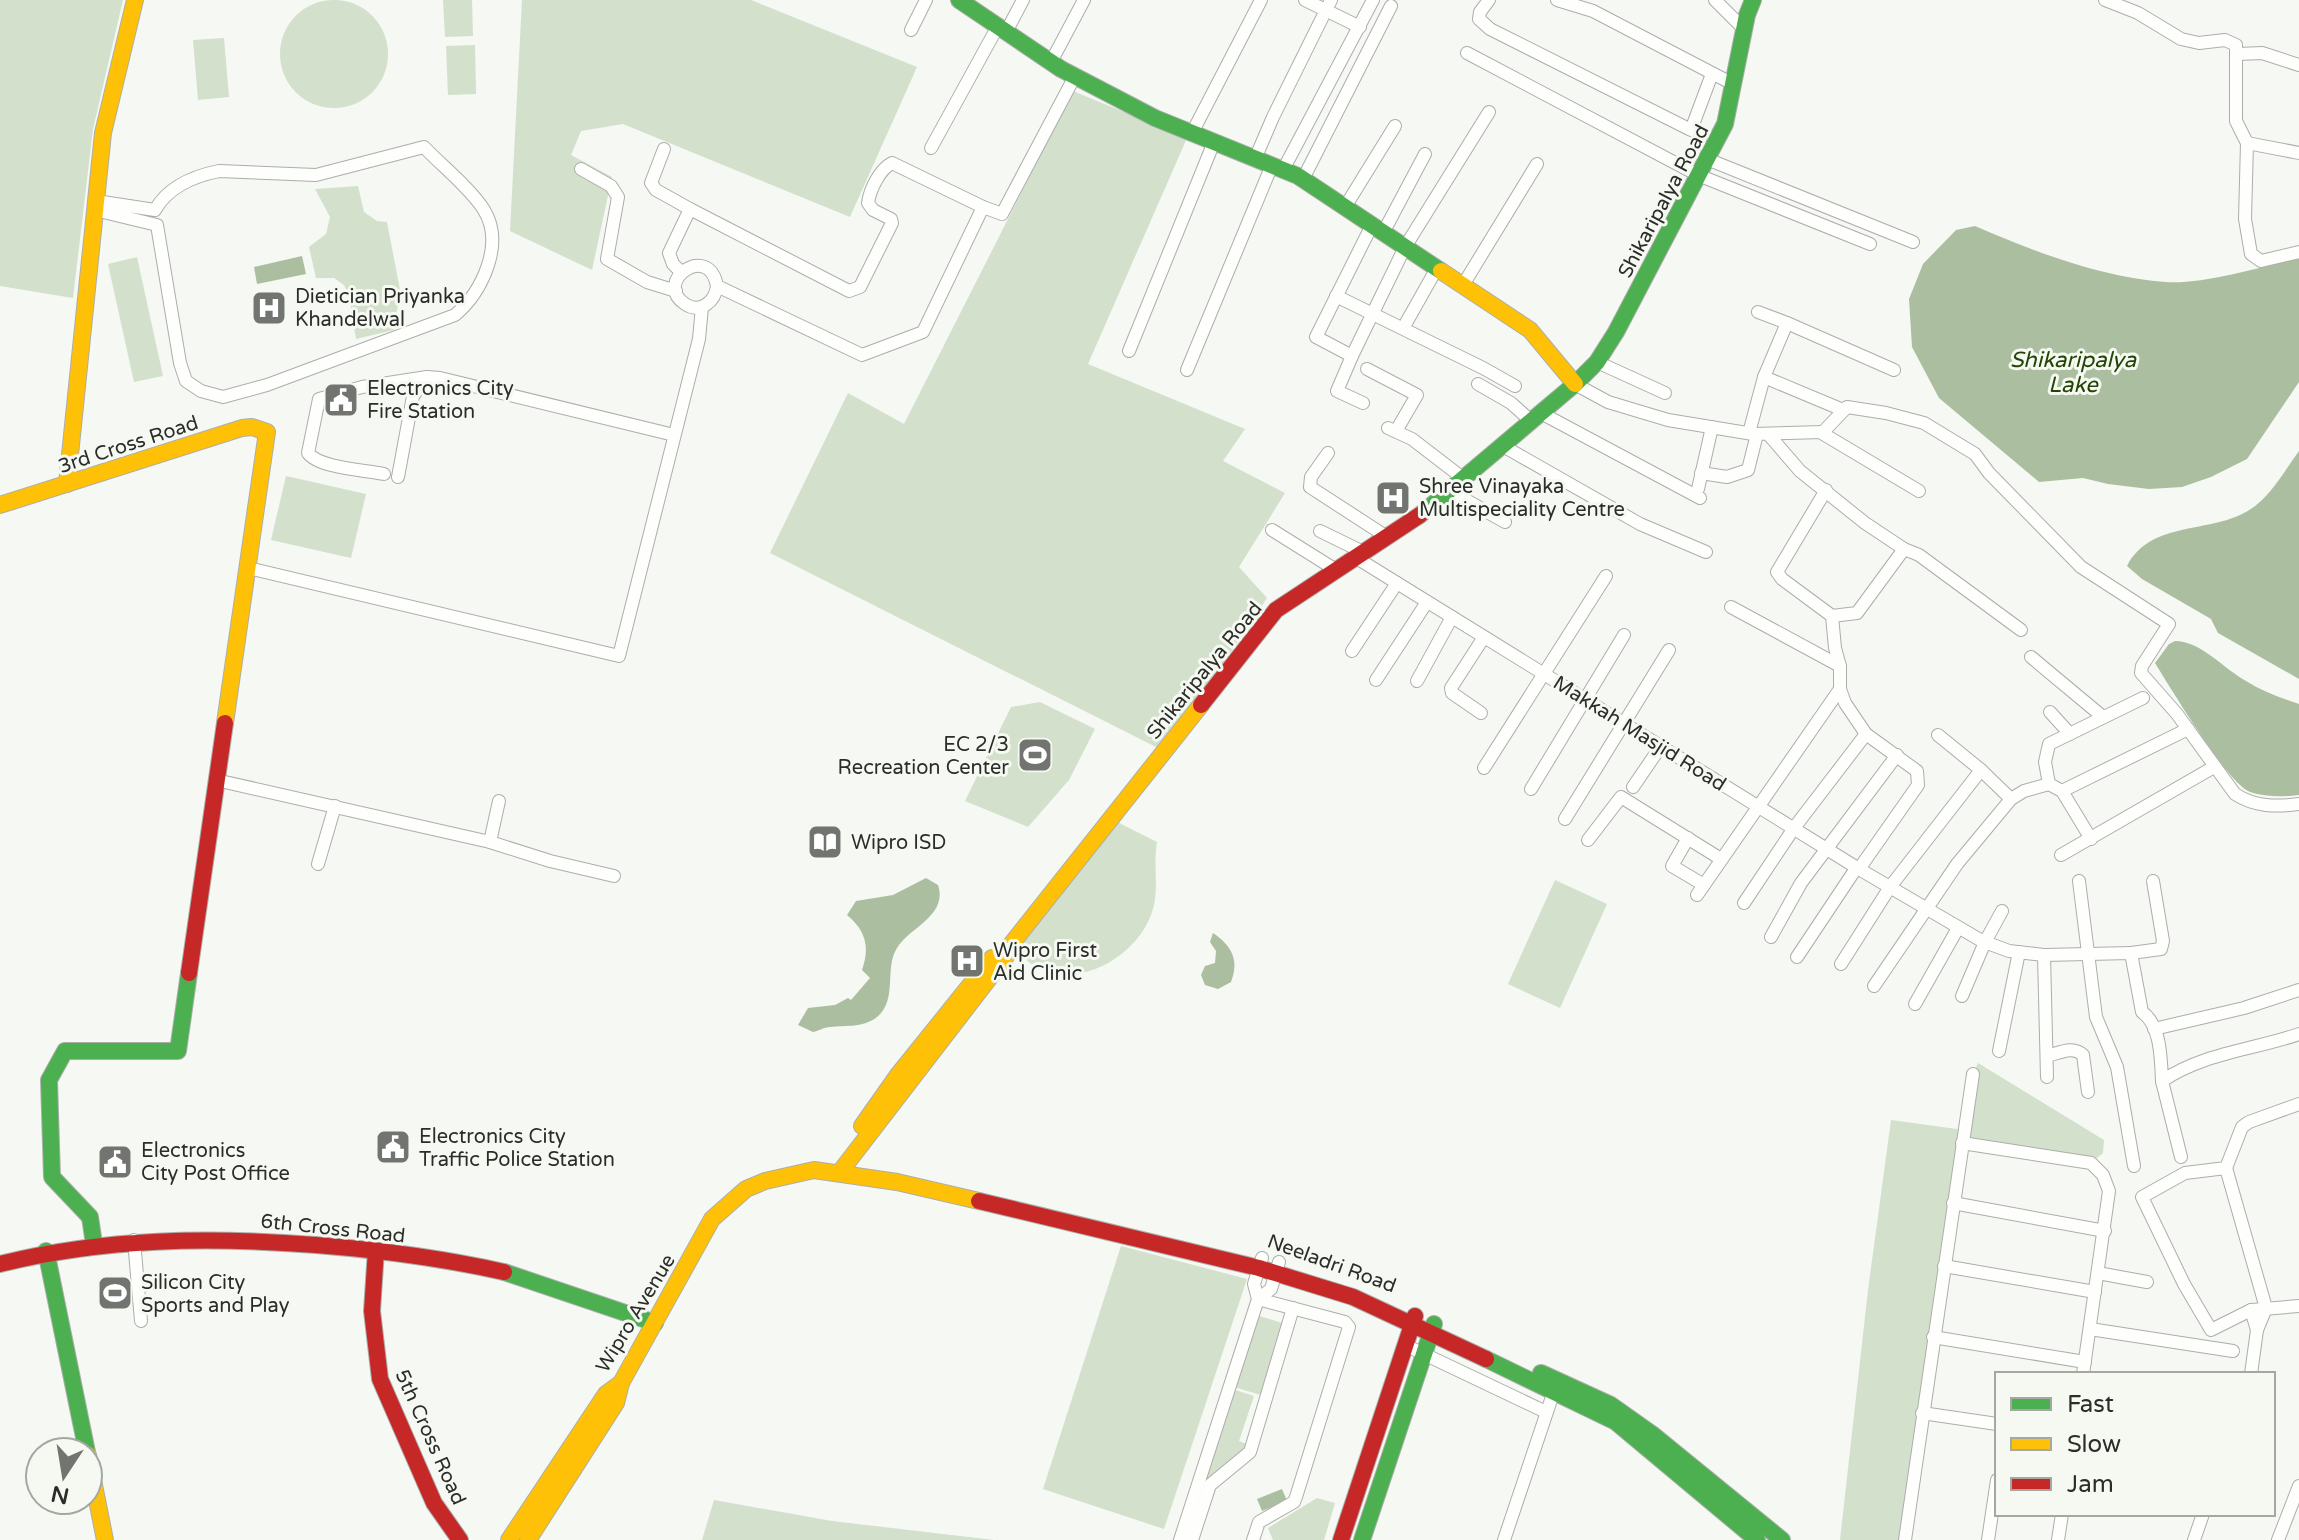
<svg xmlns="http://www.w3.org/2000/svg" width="2299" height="1540" font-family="'Varela Round',sans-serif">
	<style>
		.green { fill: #d3e0cb }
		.water { fill: #abbfa0 }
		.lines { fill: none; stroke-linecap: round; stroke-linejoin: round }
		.street-casing { stroke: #acaeab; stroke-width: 14 }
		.fast-casing { stroke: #acaeab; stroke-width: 18 }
		.slow-casing { stroke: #acaeab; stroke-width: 18 }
		.jam-casing { stroke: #acaeab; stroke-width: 18 }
		.street { stroke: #fefefd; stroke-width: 12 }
		.fast { stroke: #4caf50; stroke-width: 16 }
		.slow { stroke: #ffc107; stroke-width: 16 }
		.jam { stroke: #c62828; stroke-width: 16 }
		.labels { text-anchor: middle; stroke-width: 6; stroke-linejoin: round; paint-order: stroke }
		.street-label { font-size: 20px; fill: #2b2d2a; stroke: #f5f9f2 }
		.poi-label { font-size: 20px; fill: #2b2d2a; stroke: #f5f9f2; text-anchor: start }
		.water-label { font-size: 22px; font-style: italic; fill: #224404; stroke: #f5f9f2 }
	</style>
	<rect width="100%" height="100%" fill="#f5f8f3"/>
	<g class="green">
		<path d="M0,0H123L93,129L73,298L0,286Z"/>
		<path d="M443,0H472L473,36L445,37Z"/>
		<path d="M522,0H751L917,67L850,217L623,124L581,131L571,155L612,177L592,270L510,231Z"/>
		<circle cx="334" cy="54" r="54"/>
		<path d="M224,38L229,97L198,100L193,40Z"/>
		<path d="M475,45L476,94L448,95L446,46Z"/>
		<path d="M1073,91L1187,138L1088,364L1245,429L1223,461L1285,493L1239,567L1267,598L1164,751L770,553L848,393L904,424Z"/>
		<path d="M358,186L364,212L377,221L387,222L400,290L394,330L356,339L349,295L344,285L334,278H316L309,247L326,234L330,217L315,189Z"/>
		<path d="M137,257L163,376L134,382L108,264Z"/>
		<path d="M286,476L366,494L351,558L271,540Z"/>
		<path d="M1040,702L1095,729L1069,780L1028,827L965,801L1011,707Z"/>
		<path d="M1113,816L1121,824L1157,842C1153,866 1159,888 1153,909C1140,955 1079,992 1034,966C1026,961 1018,952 1011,945Z"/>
		<path d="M1555,880L1607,904L1560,1008L1508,984Z"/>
		<path d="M1978,1063L2104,1140L2103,1153L2091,1163L1962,1143L1906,1540H1840L1868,1290L1891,1120L1964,1130L1973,1074Z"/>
		<path d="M1121,1246L1247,1279L1164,1529L1043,1489Z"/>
		<path d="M1256,1315L1286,1324L1264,1396L1234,1387Z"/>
		<path d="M1232,1389L1254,1396L1239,1441L1249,1445L1203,1482Z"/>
		<path d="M1317,1498L1335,1503L1324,1540H1273L1268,1528Z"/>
		<path d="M714,1500L832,1521L994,1540H702Z"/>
	</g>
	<g class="water">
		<path d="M1975,226C2035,252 2100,277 2165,282C2201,285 2263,267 2299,258V382L2247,459L2211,477L2182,487L2149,489L2108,484L2083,478L2039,482L1939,398L1912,347L1909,299L1923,264L1956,230Z"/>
		<path d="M302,256L306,274L257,284L254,267Z"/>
		<path d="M2299,451V679L2218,633L2211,619L2142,579L2127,566C2150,522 2204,533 2242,514C2268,502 2282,474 2299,451Z"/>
		<path d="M2175,641C2201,641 2224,669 2246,681C2262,691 2281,698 2299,704V795C2284,797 2265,797 2250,792C2228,784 2170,687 2155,663L2169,644Z"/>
		<path d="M926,878L938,885C948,916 910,927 897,948C884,968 898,1000 877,1017C863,1028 847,1025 830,1027C824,1027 819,1031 813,1032L798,1025L808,1008L835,1005L848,998L851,1000L870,978L862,970C870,947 866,931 847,915L856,901L893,895Z"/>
		<path d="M1213,933C1231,945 1240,960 1231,982L1218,989L1205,985L1201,975L1205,966L1215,963L1216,951L1210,942Z"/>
		<path d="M1282,1489L1287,1501L1262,1511L1257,1499Z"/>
	</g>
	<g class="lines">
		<defs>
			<g id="street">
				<path d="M1305,0L1360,27"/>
				<path d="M1489,0L1480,12L1479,19L1490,29L1691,130L1712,74"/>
				<path d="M1557,0L1593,11L1733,84"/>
				<path d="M1715,0L1744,29"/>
				<path d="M2105,0L2138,13L2181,39L2199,43L2225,40L2236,45V121L2247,143L2245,219L2251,254L2261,261L2299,252"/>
				<path d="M911,30L926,0"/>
				<path d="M1006,32L1023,0"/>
				<path d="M1467,53L1698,175L1870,244"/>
				<path d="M2238,54L2262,53L2299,65"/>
				<path d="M1051,62L1084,0"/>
				<path d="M1192,133L1261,0"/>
				<path d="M2247,143L2299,153"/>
				<path d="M931,148L998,26"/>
				<path d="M664,149L651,183L656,190L690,209"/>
				<path d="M1255,159L1273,117L1331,0"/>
				<path d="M1707,159L1913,242"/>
				<path d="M581,169L611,186L618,197L607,259L647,282L676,291"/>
				<path d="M1283,170L1373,0"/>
				<path d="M1303,179L1391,6"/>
				<path d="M1345,207L1395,126"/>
				<path d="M95,210L157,225L180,363L186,381L201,391L223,397L267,385L455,315C482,292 505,244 484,210C471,189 442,166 424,147L316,175L219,171C194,176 168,187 155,210L96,201"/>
				<path d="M1383,233L1425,154"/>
				<path d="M681,272L673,264L669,253L690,209L849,291L860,287L892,223L891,219L873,210L868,203C870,189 880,169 892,163L983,207"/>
				<path d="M1463,285L1537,164"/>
				<path d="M717,286C715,302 700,314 685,304C652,282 709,241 717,286L862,355L923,332L983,207L1002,214L1075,76"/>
				<path d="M1336,296L1483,368L1515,386"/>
				<path d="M1758,312L1787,323"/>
				<path d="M1406,323L1437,268"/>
				<path d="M1129,351L1214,142"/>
				<path d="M1352,356L1405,247L1489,112"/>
				<path d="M1597,362L1665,393"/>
				<path d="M1367,369L1417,395L1396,431"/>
				<path d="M1187,370L1272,165"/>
				<path d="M1764,377L1843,410"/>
				<path d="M1478,384L1511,403L1531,421"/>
				<path d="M1575,384L1608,402L1668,420L1753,434L1823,432L1847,407L1886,413L1924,423L1975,454L1989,473L2081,567L2169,624L2142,666L2141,673L2177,714L2235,794C2255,807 2276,807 2299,804"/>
				<path d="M1363,403L1337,391L1352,356L1316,337L1372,225"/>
				<path d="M1541,413L1700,498"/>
				<path d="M1388,428L1412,439L1464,479"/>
				<path d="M1820,432L1919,491"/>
				<path d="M1749,433L1764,377L1787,323L1894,370"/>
				<path d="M1769,435L1800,471L1865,523L1904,549L1919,555L2021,630"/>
				<path d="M1503,446L1640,524L1706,552"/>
				<path d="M1328,453L1311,477L1310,487L1387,537"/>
				<path d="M1701,473L1727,477L1748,470L1757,434"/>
				<path d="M384,474C365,470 319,468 308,453L319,399L362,387L427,377"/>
				<path d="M398,477L413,396L427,377L440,378L674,435"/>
				<path d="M1698,489L1712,427"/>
				<path d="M1826,490L1777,572L1782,579L1832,616L1835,648L1840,666V689L1845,703L1866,734L1917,771L1918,785L1859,869"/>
				<path d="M1450,491L1505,522"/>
				<path d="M1272,530L1336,570"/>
				<path d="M1320,531L1363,552"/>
				<path d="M1355,557L1859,869L1982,941L2009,951L2044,955L2131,953L2142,1012C2161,1025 2161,1059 2162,1081C2203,1053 2253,1050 2299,1034"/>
				<path d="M248,568L619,656L699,339L702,307"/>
				<path d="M1731,607L1840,666"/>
				<path d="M1832,616L1857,613L1904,549"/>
				<path d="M1352,651L1397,583"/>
				<path d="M2031,657L2103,717"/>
				<path d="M1376,680L1427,602"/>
				<path d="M1417,681L1452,617"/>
				<path d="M2050,712L2070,734"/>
				<path d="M1481,713L1452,693L1451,688L1484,637"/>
				<path d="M1938,735L1981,770L2011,799"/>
				<path d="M1484,768L1606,576"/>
				<path d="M216,780L490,842L550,861L614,876"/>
				<path d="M2049,784L2045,762L2049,744L2143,698"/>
				<path d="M1633,787L1661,746"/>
				<path d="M1531,789L1624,635"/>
				<path d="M2062,791L2188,729"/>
				<path d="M1565,819L1669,650"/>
				<path d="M1688,838L1672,866L1704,885"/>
				<path d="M1588,840L1621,797L1721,859"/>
				<path d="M490,842L499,801"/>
				<path d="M2061,855L2214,767"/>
				<path d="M318,864L335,806"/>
				<path d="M2079,881L2096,1017L2117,1067L2134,1166"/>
				<path d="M1697,895L1840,689"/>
				<path d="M1744,903L1794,828L1866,734"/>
				<path d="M1771,937L1801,883L1897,755"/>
				<path d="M2131,953L2161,949L2163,941L2153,881"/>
				<path d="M2044,955L2047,1077"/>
				<path d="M1797,957L1857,867"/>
				<path d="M1841,964L1890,887L1981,770"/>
				<path d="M1874,986L1957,864L2011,799L2024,791L2049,784L2062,791L2091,839"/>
				<path d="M1962,996L1985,942L2002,911"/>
				<path d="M1915,1004L1958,928"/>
				<path d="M2154,1029L2244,1008L2299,990"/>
				<path d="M1999,1051L2019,952"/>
				<path d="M2047,1056C2059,1053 2073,1045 2083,1055L2088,1092"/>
				<path d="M2162,1081L2181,1157"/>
				<path d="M2299,1104L2249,1122L2242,1127L2226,1168L2185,1173L2142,1197L2184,1284L2211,1330L2251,1310L2299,1306"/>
				<path d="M1962,1143L2091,1163L2103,1175L2109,1191L2083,1374"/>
				<path d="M2226,1168L2266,1308L2257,1330L2251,1310"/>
				<path d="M1953,1203L2105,1231"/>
				<path d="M134,1240L141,1321"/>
				<path d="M1944,1266L2095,1292"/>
				<path d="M2098,1273L2147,1282"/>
				<path d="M1258,1299L1271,1289L1279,1262"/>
				<path d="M2090,1329L2233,1351"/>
				<path d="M1933,1337L2085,1362"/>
				<path d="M1405,1345L1546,1412"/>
				<path d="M2251,1374L2257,1330"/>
				<path d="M1922,1413L1997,1424"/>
				<path d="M1180,1540L1258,1299L1254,1284L1262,1258"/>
				<path d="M1192,1540L1210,1485L1250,1452L1293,1308"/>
				<path d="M1253,1540L1259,1522L1294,1502L1296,1497L1349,1327L1345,1322L1258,1299"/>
				<path d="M1504,1540L1554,1391"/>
				<path d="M1905,1540L1973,1074"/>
				<path d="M1988,1540L1997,1480"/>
				<path d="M2058,1540L2062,1514"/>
				<path d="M2194,1540L2203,1514"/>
				<path d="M2278,1540L2299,1486"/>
			</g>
			<g id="fast">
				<path d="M959,0L1061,69L1155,118L1298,176L1441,271"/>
				<path d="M1420,515L1575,384L1597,362L1616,332L1725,124L1747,15L1753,0"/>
				<path d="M94,1244L90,1217L52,1177L49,1080L65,1051H178L189,973"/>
				<path d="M46,1251L87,1452"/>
				<path d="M504,1272L655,1323"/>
				<path d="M1486,1359L1616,1422L1757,1540"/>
				<path d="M1541,1373L1611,1405L1652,1434L1782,1540"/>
				<path d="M1362,1540L1434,1324"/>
			</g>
			<g id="slow">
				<path d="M1441,271L1530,330L1575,384"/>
				<path d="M67,484L103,133L135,0"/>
				<path d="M0,505L242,428L252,427L267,432L225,723"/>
				<path d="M862,1126L898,1075L992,958"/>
				<path d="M840,1172L1007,955L1009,947L1201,705"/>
				<path d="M88,1455L105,1540"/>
				<path d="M509,1540L606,1394L621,1383L712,1219L746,1189L765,1181L814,1170L897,1182L979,1201"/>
				<path d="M528,1540L616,1403L621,1383"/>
			</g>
			<g id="jam">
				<path d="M1201,705L1276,610L1420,515"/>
				<path d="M189,973L225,723"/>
				<path d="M979,1201L1259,1268L1353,1297L1486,1359"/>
				<path d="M376,1250L372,1311L380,1379L434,1503L460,1540"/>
				<path d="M0,1264C105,1238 208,1237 316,1245C379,1250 442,1258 504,1272"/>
				<path d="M1341,1540L1415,1316"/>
			</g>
		</defs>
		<use href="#street" class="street-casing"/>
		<use href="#fast" class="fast-casing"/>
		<use href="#slow" class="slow-casing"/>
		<use href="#jam" class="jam-casing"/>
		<use href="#street" class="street"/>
		<use href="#fast" class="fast"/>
		<use href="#slow" class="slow"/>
		<use href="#jam" class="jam"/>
	</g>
	<defs>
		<symbol id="hospital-square" viewBox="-11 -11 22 22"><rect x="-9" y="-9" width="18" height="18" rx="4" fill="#727470" stroke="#f5f9f2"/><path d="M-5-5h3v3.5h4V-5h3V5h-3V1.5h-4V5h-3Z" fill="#fff"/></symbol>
		<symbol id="civic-square" viewBox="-11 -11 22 22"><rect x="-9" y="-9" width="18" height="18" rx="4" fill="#727470" stroke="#f5f9f2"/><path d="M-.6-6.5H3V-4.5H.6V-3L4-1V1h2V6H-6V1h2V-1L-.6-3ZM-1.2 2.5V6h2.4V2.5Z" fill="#fff"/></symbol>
		<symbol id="stadium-square" viewBox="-11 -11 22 22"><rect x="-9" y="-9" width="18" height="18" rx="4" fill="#727470" stroke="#f5f9f2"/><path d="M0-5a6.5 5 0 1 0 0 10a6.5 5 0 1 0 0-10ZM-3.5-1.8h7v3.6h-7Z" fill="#fff"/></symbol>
		<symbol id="library-square" viewBox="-11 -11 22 22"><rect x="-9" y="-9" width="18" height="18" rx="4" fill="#727470" stroke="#f5f9f2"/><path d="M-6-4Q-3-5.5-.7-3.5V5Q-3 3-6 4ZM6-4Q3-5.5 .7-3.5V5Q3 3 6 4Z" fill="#fff"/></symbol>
	</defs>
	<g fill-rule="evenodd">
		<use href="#hospital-square" x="249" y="288" width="40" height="40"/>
		<use href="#civic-square" x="321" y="380" width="40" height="40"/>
		<use href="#hospital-square" x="1373" y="478" width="40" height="40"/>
		<use href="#stadium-square" x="1015" y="735" width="40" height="40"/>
		<use href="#library-square" x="805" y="822" width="40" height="40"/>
		<use href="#hospital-square" x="947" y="941" width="40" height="40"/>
		<use href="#civic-square" x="373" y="1127" width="40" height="40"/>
		<use href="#civic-square" x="95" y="1142" width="40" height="40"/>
		<use href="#stadium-square" x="95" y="1273" width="40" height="40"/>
	</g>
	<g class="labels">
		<g class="street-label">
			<text transform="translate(1663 201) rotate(-62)" y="7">Shikaripalya Road</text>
			<text transform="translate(128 444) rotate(-18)" y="7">3rd Cross Road</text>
			<text transform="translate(1204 670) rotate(-51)" y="7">Shikaripalya Road</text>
			<text transform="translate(1640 733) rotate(32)" y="7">Makkah Masjid Road</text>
			<text transform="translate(333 1228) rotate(6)" y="7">6th Cross Road</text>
			<text transform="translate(1332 1263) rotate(20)" y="7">Neeladri Road</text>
			<text transform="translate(635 1313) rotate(-59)" y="7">Wipro Avenue</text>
			<text transform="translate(431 1437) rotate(66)" y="7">5th Cross Road</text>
		</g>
		<g class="poi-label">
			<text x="295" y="303">Dietician Priyanka<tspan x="295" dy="23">Khandelwal</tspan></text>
			<text x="367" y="395">Electronics City<tspan x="367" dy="23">Fire Station</tspan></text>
			<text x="1419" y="493">Shree Vinayaka<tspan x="1419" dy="23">Multispeciality Centre</tspan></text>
			<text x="1009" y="751" text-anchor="end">EC 2/3<tspan x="1009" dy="23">Recreation Center</tspan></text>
			<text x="851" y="849">Wipro ISD</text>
			<text x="993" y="957">Wipro First<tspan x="993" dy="23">Aid Clinic</tspan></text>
			<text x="419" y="1143">Electronics City<tspan x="419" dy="23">Traffic Police Station</tspan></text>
			<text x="141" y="1157">Electronics<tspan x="141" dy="23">City Post Office</tspan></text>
			<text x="141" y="1289">Silicon City<tspan x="141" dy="23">Sports and Play</tspan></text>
		</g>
		<g class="water-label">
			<text x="2073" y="367">Shikaripalya<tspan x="2073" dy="25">Lake</tspan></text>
		</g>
	</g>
	<rect x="1995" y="1372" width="280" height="144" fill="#f5f9f2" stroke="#a4a7a2" stroke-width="2"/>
	<rect x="2011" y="1398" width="40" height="12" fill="#4caf50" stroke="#a4a7a2" stroke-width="2"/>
	<text x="2067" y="1412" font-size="24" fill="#2b2d2a">Fast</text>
	<rect x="2011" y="1438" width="40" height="12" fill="#ffc107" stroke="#a4a7a2" stroke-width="2"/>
	<text x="2067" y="1452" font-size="24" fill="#2b2d2a">Slow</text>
	<rect x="2011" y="1478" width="40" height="12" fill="#c62828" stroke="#a4a7a2" stroke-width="2"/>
	<text x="2067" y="1492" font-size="24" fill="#2b2d2a">Jam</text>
	<g transform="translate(64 1476) rotate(192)"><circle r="38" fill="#f5f9f2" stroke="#a4a7a2" stroke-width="2"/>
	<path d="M0-6L14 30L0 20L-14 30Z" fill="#727470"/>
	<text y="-12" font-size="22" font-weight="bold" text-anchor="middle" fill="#2b2d2a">N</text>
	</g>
</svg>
